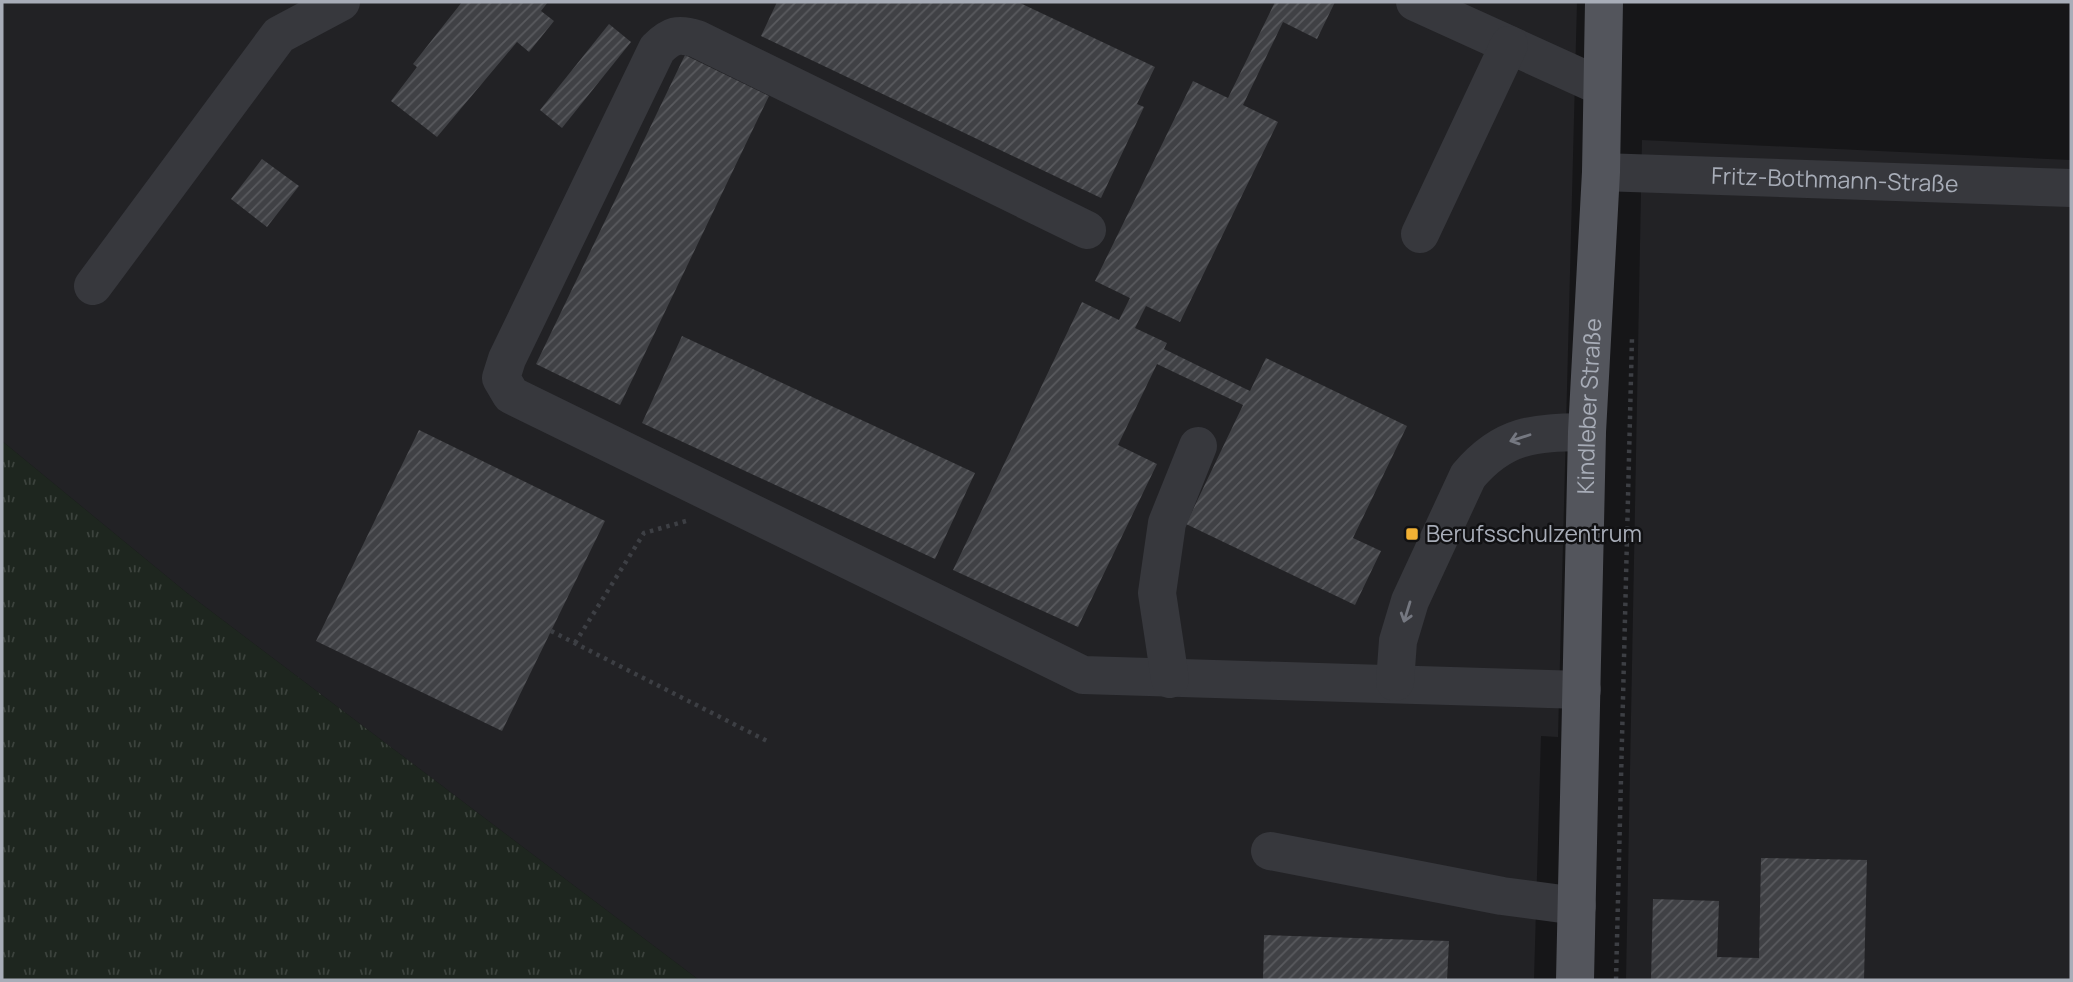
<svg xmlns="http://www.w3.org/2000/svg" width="2073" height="982" font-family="Manrope,sans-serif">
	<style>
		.built { fill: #222225 }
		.grass { fill: url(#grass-tufts) }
		.building { fill: url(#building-hatch) }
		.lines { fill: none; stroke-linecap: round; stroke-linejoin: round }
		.path { stroke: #3d3f44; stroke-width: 4.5; stroke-dasharray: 3.5 5; stroke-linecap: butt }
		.minor { stroke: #37383d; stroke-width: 38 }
		.major { stroke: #53555c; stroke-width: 38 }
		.oneway { stroke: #757881 }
		.poi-dot { fill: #f2b134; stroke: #111113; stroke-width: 2.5 }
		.labels { text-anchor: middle; stroke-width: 5; stroke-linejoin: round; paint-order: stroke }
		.street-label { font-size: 23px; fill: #a8adb8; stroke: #111113 }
		.poi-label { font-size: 23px; fill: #a8adb8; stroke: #111113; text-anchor: start }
	</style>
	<defs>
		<pattern id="grass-tufts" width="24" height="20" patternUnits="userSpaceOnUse" patternTransform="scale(1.75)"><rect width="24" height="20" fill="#1e261f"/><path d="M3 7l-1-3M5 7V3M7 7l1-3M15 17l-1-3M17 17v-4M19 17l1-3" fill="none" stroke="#3c433d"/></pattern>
		<pattern id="building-hatch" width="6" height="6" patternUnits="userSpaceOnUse" patternTransform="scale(1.75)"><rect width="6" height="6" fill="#404145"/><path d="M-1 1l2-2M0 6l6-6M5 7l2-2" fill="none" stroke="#595a5e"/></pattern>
	</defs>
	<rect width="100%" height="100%" fill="#161618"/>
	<g class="built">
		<path d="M2,2H1577L1558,737L1541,736L1534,980H699L187,593L2,441Z"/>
		<path d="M1642,140L2071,160V980H1626Z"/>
	</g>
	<path class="grass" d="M2,441L187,593L699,980H2Z"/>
	<g class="building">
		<path d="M462,2H548L541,11L554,21L529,52L517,42L437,137L391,101L417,67L413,64Z"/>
		<path d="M777,2H1018L1155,67L1137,104L1144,107L1101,198L761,36Z"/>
		<path d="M1275,2H1335L1317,39L1283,22L1243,105L1278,122L1180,322L1146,306L1135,328L1167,343L1164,349L1250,391L1266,358L1407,426L1353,538L1381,551L1355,605L1186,524L1243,405L1157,364L1118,445L1157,464L1078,627L953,570L1082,302L1119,320L1130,298L1095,281L1193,81L1228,98Z"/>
		<path d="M609,24L631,42L562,128L540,110Z"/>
		<path d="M685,55L769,96L620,405L536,364Z"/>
		<path d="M262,159L299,186L267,227L231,199Z"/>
		<path d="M682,336L975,473L935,559L642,423Z"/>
		<path d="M419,430L605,521L502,731L316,641Z"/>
		<path d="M1761,858L1867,860L1864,980H1651L1653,899L1719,901L1717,957L1759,958Z"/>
		<path d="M1264,935L1449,941L1447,980H1263Z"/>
	</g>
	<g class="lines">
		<g class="path">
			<path d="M551,631L769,742"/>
			<path d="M575,643L644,533L686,521"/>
			<path d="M1616,980L1632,337"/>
		</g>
		<g class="minor">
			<path d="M1415,2L1602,87"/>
			<path id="s1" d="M1601,172L2071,188"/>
			<path d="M1087,230L697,39C678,33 671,35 657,49L507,359L501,378L511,395L1083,675L1582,690"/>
			<path d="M1420,234L1509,45"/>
			<path d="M93,286L279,35L341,2"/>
			<path d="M1170,679L1157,593L1167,523L1198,446"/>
			<path d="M1395,682L1398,641L1410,601L1468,476C1504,433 1535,433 1587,432"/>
			<path d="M1270,851L1502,896L1577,906"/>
		</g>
		<path class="major" id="s2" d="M1575,980L1587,432L1601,172L1604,2"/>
	</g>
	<defs><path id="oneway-shaft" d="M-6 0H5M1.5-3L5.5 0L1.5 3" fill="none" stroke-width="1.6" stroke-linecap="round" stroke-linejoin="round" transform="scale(1.75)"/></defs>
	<g class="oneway">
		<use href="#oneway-shaft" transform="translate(1520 438) rotate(162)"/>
		<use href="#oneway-shaft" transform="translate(1407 612) rotate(107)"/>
	</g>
	<rect class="poi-dot" x="1405" y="527" width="14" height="14" rx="3.5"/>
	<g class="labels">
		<g class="street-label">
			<text dy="8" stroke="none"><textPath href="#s1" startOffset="234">Fritz-Bothmann-Straße</textPath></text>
			<text dy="8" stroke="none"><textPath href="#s2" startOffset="574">Kindleber Straße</textPath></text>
		</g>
		<g class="poi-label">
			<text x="1426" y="542">Berufsschulzentrum</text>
		</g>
	</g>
	<rect width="2073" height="982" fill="none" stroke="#a8adb8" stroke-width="7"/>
</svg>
